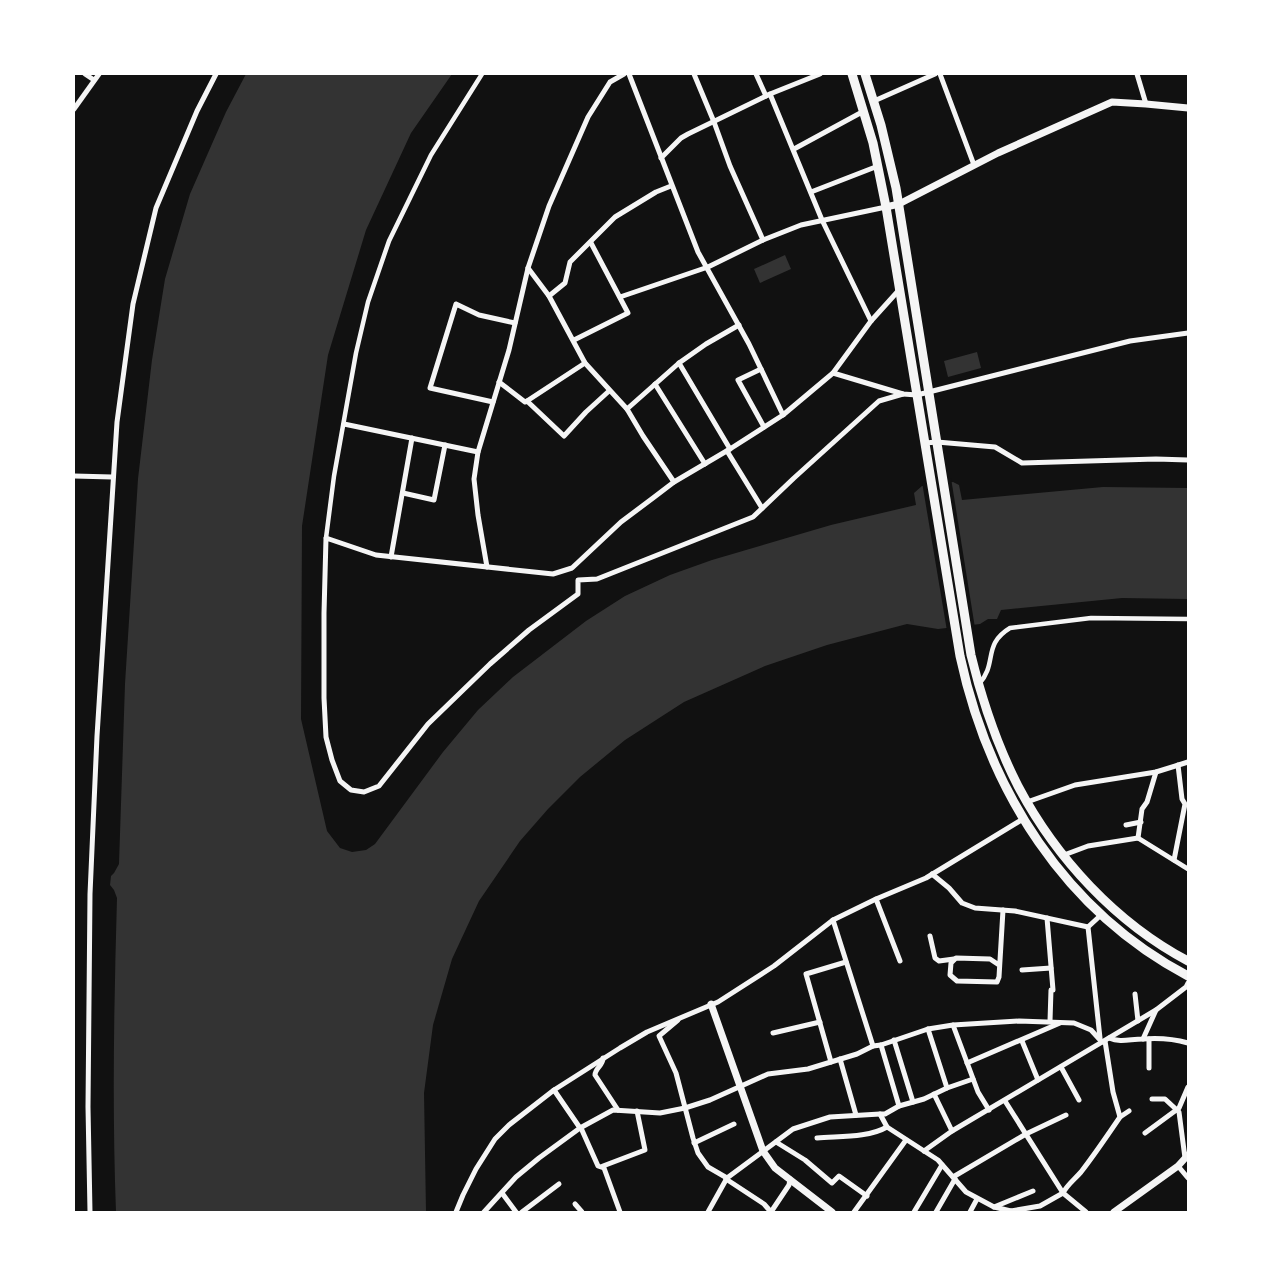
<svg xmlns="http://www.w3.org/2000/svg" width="1262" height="1286" font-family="'IBM Plex Serif',serif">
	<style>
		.water { fill: #333 }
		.pier { fill: #111 }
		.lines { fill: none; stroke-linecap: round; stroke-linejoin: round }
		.pedestrian { stroke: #f5f5f5; stroke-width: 4.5 }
		.minor { stroke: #f5f5f5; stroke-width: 5 }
		.tertiary { stroke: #f5f5f5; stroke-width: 7 }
		.trunk { stroke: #f5f5f5; stroke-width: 9 }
	</style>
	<rect width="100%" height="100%" fill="#111"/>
	<g class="water">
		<path d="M246,74H452L411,133L366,230L328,355L302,526L301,719L327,831L340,848L352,852L366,850L375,844L443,752L478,710L513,677L586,621L625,596L670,575L712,560L831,525L916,505L914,493L922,486L953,482L959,485L962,500L1103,487L1188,488V599L1122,598L1001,610L997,619H988L980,624L938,629L907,624L827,645L765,666L684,702L625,740L580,777L548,809L520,841L479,901L452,959L433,1025L424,1093L426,1212H116C112,1107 114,1003 117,898L114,890L110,885L111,876L114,873L119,864L125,684L138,479L152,360L165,279L190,194L226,112Z"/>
		<path d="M785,255L791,269L760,283L754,269Z"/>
		<path d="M977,352L981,368L948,377L944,361Z"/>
	</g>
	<path class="pier" d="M951,478L975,628L947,631L922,482Z"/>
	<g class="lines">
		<g class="pedestrian">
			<path d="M326,538L334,476L356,353L368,302L389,241L431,155L482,74"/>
			<path d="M979,684C998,663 982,645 1010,628L1091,618L1188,619"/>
		</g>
		<g class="minor">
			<path d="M85,74L94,80"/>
			<path d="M629,74L698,252L749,344L783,415"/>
			<path d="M694,74L714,122L730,166L763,240"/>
			<path d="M756,74L766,96"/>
			<path d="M940,74L974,165"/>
			<path d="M1137,74L1146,104"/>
			<path d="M770,94L822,220L871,321"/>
			<path d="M874,101L935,74"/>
			<path d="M74,109L99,74"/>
			<path d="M794,149L864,111"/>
			<path d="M661,158L681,138L688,134L770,94L820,74"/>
			<path d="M811,192L878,166"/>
			<path d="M528,268L549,296L585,363L627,409L643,436L674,482"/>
			<path d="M899,290L871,321L833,373L783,415L730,449L674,482L653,498L621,522L572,568L553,574L376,555L326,538L324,613V698L326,737L332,760L340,781L351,790L364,792L379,786L428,724L490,664L529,630L578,594V580L597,579L753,517L794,478L879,401L903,394"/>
			<path d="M549,296L565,283L570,262L615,217L656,192L671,186"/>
			<path d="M620,297L708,267L763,240L801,225L886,207"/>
			<path d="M574,340L628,313L591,243"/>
			<path d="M679,363L730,449"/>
			<path d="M761,369L738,380L764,427"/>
			<path d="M833,373L903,394L917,395L1130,341L1188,333"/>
			<path d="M499,382L525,402L527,401L564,436L586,412L609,391"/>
			<path d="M655,384L705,464"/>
			<path d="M527,401L585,363"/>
			<path d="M493,402L430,388L456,304L479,315L515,323"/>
			<path d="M627,409L679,363L706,344L739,325"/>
			<path d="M344,424L478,452"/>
			<path d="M925,443L937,442L995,447L1022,463L1156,459L1188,460"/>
			<path d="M727,451L762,508"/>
			<path d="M74,476L112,477"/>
			<path d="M403,493L434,500L445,445"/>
			<path d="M391,557L412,438"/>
			<path d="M487,567L478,515L474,479L478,452L509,350L528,268L549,206L588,117L610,82L624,74"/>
			<path d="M1027,802L1075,785L1156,772L1188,762"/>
			<path d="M1126,825L1141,822"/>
			<path d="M1138,838L1142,809L1147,802L1156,772"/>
			<path d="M1064,855L1088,846L1138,838L1188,869"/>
			<path d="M1174,860L1185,804L1182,799L1178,765"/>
			<path d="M932,874L949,888L962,903L975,908L1015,911L1088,927"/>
			<path d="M876,899L900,961"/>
			<path d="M1047,918L1053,990H1051L1050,1021"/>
			<path d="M833,920L873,1046"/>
			<path d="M930,936L935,958L939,961L954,959"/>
			<path d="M999,965L990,959L956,958L951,963L950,975L957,981L997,982L999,977L1003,910"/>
			<path d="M1022,970L1051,968"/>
			<path d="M1135,994L1138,1021"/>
			<path d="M678,1020L659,1036L676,1073L693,1138L698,1153L708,1167L727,1178"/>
			<path d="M953,1025L978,1092L989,1110"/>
			<path d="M773,1033L820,1022"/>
			<path d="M1100,1038L1088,927L1101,915"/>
			<path d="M1109,1038C1121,1043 1130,1039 1143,1039C1157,1038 1174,1039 1188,1043"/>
			<path d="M1143,1039L1156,1010"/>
			<path d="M1149,1039V1068"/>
			<path d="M894,1040L913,1102"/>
			<path d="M1022,1041L1038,1080"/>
			<path d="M881,1045L899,1106L885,1114H880L887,1127L938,1160L966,1192L994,1207L1011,1211L1012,1212"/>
			<path d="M603,1058C603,1066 595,1068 595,1075L618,1110"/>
			<path d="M840,1059L856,1115"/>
			<path d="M831,1062L806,974L846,962"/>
			<path d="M967,1063L1060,1023"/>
			<path d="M1061,1067L1079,1100"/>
			<path d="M947,1088L973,1079"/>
			<path d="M554,1090L580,1128"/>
			<path d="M934,1094L952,1131"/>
			<path d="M1152,1099H1165L1179,1112L1185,1158"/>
			<path d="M1005,1101L1063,1193L1086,1212"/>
			<path d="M899,1106L924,1099L947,1088L928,1029"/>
			<path d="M1120,1117L1129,1111"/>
			<path d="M581,1128L598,1166L604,1168L620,1212"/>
			<path d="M1145,1133L1179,1108L1188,1087"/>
			<path d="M817,1138C839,1136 868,1138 887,1127"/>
			<path d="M776,1142L805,1160L832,1183L839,1176L867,1196"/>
			<path d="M694,1143L734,1124"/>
			<path d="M924,1151L952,1131L1156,1010L1186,987L1188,983"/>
			<path d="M603,1166L645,1150L637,1111"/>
			<path d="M1178,1166L1188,1178"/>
			<path d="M953,1177L1026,1134L1066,1115"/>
			<path d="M726,1179L764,1204L771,1212"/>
			<path d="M502,1193L516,1212"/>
			<path d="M575,1204L582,1212"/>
			<path d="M994,1207L1033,1191"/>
			<path d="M1011,1211L1040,1206L1063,1193C1067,1185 1075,1179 1081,1172C1095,1154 1107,1136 1120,1117L1113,1092L1105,1041"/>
			<path d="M90,1212L88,1107L90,894L97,736L117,422L133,304L156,208L197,111L216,74"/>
			<path d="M456,1212L463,1195L476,1169L495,1139L509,1125L554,1090L620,1048L647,1032L718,1002L774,966L833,920L876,899L926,878L1023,819"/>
			<path d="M484,1212L516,1177L539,1158L580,1128L613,1110L660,1113L685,1108L710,1100L768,1074L808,1069L857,1054L873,1046L881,1045L928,1029L953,1025L1019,1021L1074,1023L1091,1030L1102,1042"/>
			<path d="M522,1212L559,1184"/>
			<path d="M708,1212L727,1178L793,1129L830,1117L880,1114"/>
			<path d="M771,1212L789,1185L790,1179"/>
			<path d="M854,1212L906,1140"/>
			<path d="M914,1212L942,1165"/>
			<path d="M936,1212L955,1179"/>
			<path d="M970,1212L977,1199"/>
		</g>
		<g class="tertiary">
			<path d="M886,207L899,204L998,153L1112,102L1146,104L1188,108"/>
			<path d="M711,1004L763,1151L775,1168L832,1212"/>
			<path d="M1114,1212L1178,1166L1188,1155"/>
		</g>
		<g class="trunk">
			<path d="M852,74L873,143L886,207L960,656C989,791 1065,911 1188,976"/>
			<path d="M865,74L881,125L896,188L971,655C982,700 997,745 1018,786C1056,858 1116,923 1188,961"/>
		</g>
	</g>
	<rect width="1262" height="1286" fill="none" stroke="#ffffff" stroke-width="150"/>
</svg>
